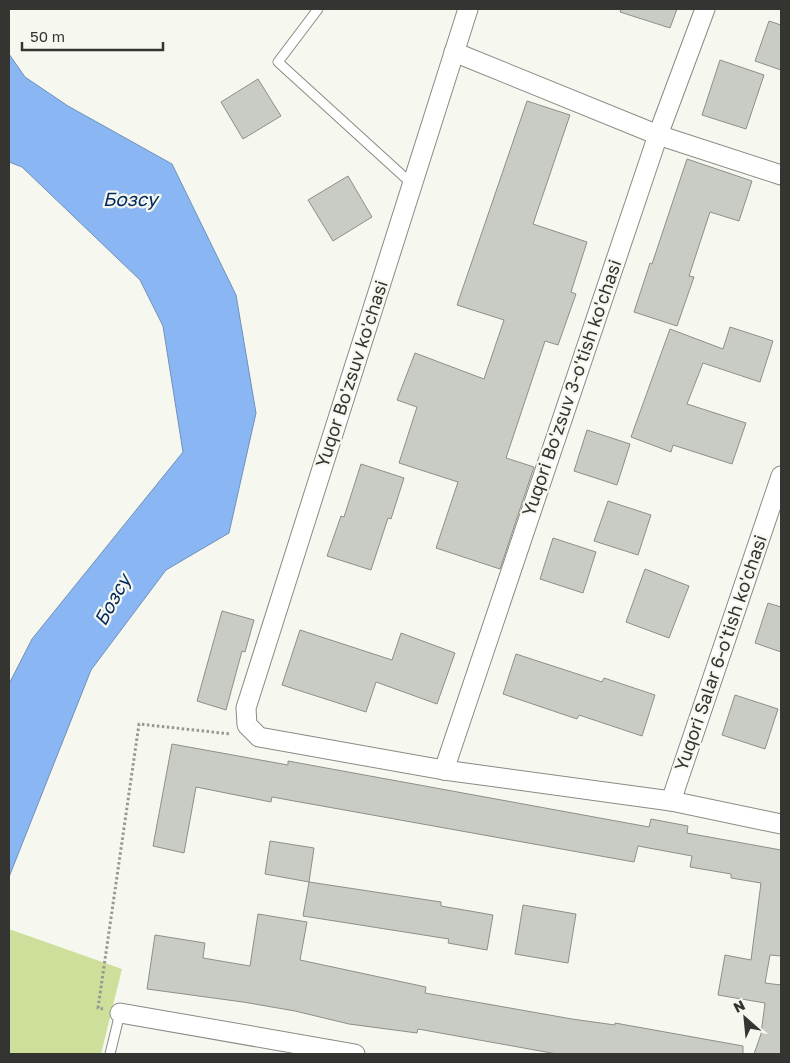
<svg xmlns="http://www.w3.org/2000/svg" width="790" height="1063" font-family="'Golos Text',sans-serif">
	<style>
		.green { fill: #cddf9a }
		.water { fill: #8ab7f4; stroke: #7090ba }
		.building { fill: #c9ccc4; stroke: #8d9088 }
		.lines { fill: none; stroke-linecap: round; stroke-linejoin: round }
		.service-casing { stroke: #898c84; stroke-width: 11 }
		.minor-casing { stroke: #898c84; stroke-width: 21 }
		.path { stroke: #969892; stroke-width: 3; stroke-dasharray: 2.5 2.5; stroke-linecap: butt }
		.service { stroke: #fff; stroke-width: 9 }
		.minor { stroke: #fff; stroke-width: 19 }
		.labels { text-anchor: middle; stroke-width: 4.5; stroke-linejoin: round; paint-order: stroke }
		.street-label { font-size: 18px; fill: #343531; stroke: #f6f8f0 }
		.water-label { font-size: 19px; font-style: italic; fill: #002a5e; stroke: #f6f8f0 }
	</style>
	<rect width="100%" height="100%" fill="#f6f8f0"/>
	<path class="green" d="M9,929L122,969L101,1054H9Z"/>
	<path class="water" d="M9,54L25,77L68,106L172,164L236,295L256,413L229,533L166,570L91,670L9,877V684L32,639L183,452L163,326L140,280L22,167L9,162Z"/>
	<g class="building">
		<path d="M621,9H677L670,28L620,12Z"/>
		<path d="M769,21L781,25V70L755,61Z"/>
		<path d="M720,60L764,75L746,129L702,115Z"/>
		<path d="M258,79L281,116L243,139L221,102Z"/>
		<path d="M527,101L570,115L533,224L587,242L571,292L576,294L558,345L545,341L506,458L534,467L500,569L436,548L458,482L399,463L417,407L397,400L415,353L484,379L504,320L457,305Z"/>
		<path d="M687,159L752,181L739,221L710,212L689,276L694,277L677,326L634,312L650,263L652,264Z"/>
		<path d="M348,176L372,217L333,241L308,200Z"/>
		<path d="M730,327L773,341L760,382L703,363L687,404L746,423L732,464L673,445L671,452L631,437L670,329L723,349Z"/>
		<path d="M587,430L630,444L617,485L574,471Z"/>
		<path d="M361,464L404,478L391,519L388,518L371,570L327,556L341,516L344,517Z"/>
		<path d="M608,501L651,515L638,555L594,541Z"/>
		<path d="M553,538L596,552L583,593L540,579Z"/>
		<path d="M645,569L689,586L669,638L626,622Z"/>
		<path d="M768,603L781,607V652L755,643Z"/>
		<path d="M222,611L254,620L245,652L242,651L226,710L197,701Z"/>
		<path d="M300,630L392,660L401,633L455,653L437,704L376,682L366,712L282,685Z"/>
		<path d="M516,654L602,682L604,678L655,695L642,736L579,715L577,719L503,694Z"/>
		<path d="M735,695L778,709L765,749L722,735Z"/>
		<path d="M172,744L288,765V761L649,827L651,819L688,826L687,833L781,850V956L770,955L765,983L781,985V1054H754L761,1034L765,1003L718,995L725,955L751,960L761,883L731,878V874L690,867L692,856L638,846L634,862L272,797L271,802L196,787L184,853L153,846Z"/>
		<path d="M270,841L314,848L309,882L265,874Z"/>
		<path d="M309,882L441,902V906L493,915L487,950L448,943L449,939L303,916Z"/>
		<path d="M523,905L576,914L568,963L515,954Z"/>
		<path d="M258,914L307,922L300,960L426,987L425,993L572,1019L615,1025V1023L743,1046V1054H557L418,1029L417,1033L349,1024L295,1011L243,1002L147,989L155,935L205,943L203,958L250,966Z"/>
	</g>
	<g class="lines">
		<defs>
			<g id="service">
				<path d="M318,9L278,62L412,184"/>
				<path d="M110,1054L120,1013"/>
			</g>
			<g id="minor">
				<path d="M468,9L246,708L247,725L259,737L444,770L671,801L781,824"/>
				<path d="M454,52L658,135L781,175"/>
				<path d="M444,770L658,135L705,9"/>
				<path d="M671,801L781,476"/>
				<path d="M120,1013L355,1054"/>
			</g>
		</defs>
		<use href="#service" class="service-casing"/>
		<use href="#minor" class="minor-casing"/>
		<path class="path" d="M103,1009L98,1008L139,724L231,734"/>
		<use href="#service" class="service"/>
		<use href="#minor" class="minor"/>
	</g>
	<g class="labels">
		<g class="street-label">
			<text transform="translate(352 374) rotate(-72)" y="6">Yuqor Bo'zsuv ko'chasi</text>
			<text transform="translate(572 388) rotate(-71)" y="6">Yuqori Bo'zsuv 3-o'tish ko'chasi</text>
			<text transform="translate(721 653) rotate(-71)" y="6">Yuqori Salar 6-o'tish ko'chasi</text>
		</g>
		<g class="water-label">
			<text x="130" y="206">Бозсу</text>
			<text transform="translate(112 600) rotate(-61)" y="7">Бозсу</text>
		</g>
	</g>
	<rect width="790" height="1063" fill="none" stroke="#343531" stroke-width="20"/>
	<g transform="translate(745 1018) rotate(333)" stroke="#f6f8f0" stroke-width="4" paint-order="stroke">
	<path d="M0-4L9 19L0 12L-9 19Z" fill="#343531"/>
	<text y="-8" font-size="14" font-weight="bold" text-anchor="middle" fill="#343531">N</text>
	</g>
	<path d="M22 42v8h141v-8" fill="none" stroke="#343531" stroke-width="2.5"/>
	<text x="30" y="42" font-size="15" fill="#343531" stroke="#f6f8f0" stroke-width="4" paint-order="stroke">50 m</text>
</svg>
